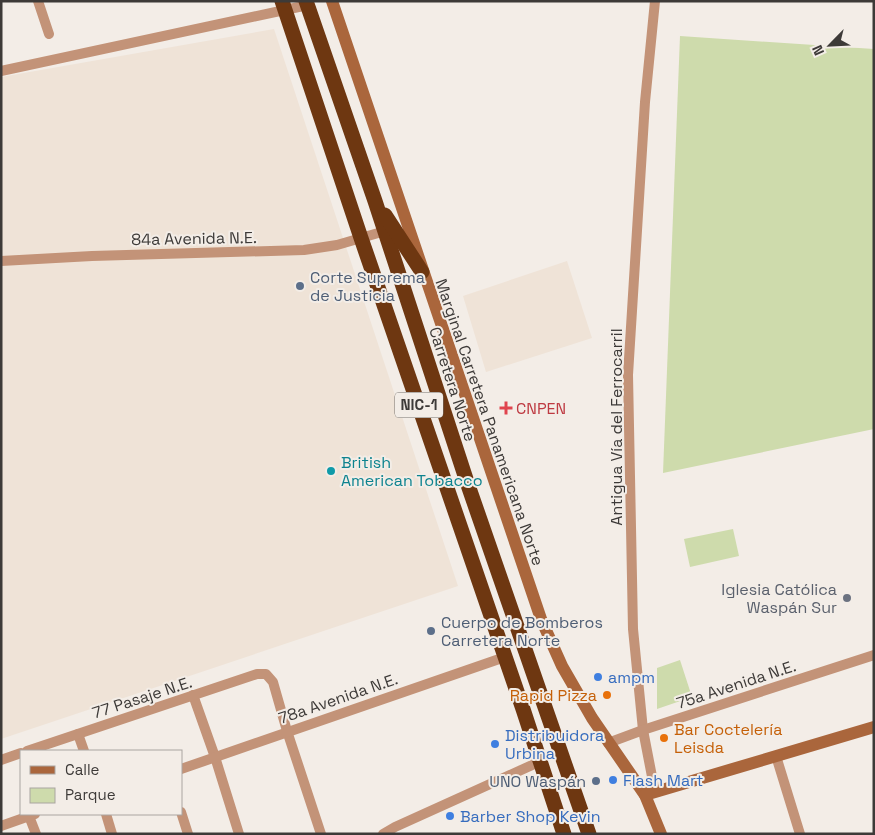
<svg xmlns="http://www.w3.org/2000/svg" width="875" height="835" font-family="'Space Grotesk',sans-serif">
	<style>
		.built { fill: #efe3d7 }
		.green { fill: #cedbac }
		.lines { fill: none; stroke-linecap: round; stroke-linejoin: round }
		.street { stroke: #c39378; stroke-width: 10 }
		.secondary { stroke: #aa663c; stroke-width: 12 }
		.highway { stroke: #6e3711; stroke-width: 15 }
		.service-dot { fill: #5c6f8a; stroke: #f3ede7; stroke-width: 2 }
		.health-dot { fill: #e0444e; stroke: #f3ede7; stroke-width: 2 }
		.culture-dot { fill: #0f9aa8; stroke: #f3ede7; stroke-width: 2 }
		.worship-dot { fill: #6b7280; stroke: #f3ede7; stroke-width: 2 }
		.shop-dot { fill: #3f7fe0; stroke: #f3ede7; stroke-width: 2 }
		.food-dot { fill: #e8710a; stroke: #f3ede7; stroke-width: 2 }
		.labels { text-anchor: middle; stroke-width: 4; stroke-linejoin: round; paint-order: stroke }
		.shield { fill: #f3ede7; stroke: #74706c; stroke-width: 1 }
		.shield-label { font-size: 15px; font-weight: bold; fill: #3d3a38 }
		.street-label { font-size: 16px; fill: #3d3a38; stroke: #f3ede7 }
		.service-label { font-size: 16px; fill: #4e5e75; stroke: #f3ede7; text-anchor: start }
		.health-label { font-size: 16px; fill: #be3a42; stroke: #f3ede7; text-anchor: start }
		.culture-label { font-size: 16px; fill: #0d838f; stroke: #f3ede7; text-anchor: start }
		.worship-label { font-size: 16px; fill: #5b616d; stroke: #f3ede7; text-anchor: end }
		.shop-label { font-size: 16px; fill: #366cbe; stroke: #f3ede7; text-anchor: start }
		.food-label { font-size: 16px; fill: #c56008; stroke: #f3ede7; text-anchor: end }
	</style>
	<rect width="100%" height="100%" fill="#f3ede7"/>
	<g class="built">
		<path d="M274,29L458,586L1,739V77Z"/>
		<path d="M567,261L592,338L486,372L463,296Z"/>
	</g>
	<g class="green">
		<path d="M680,36L874,49V429L663,473Z"/>
		<path d="M733,529L739,556L690,567L684,539Z"/>
		<path d="M680,660L692,697L657,709V668Z"/>
	</g>
	<g class="lines">
		<g class="street">
			<path d="M38,1L49,34"/>
			<path d="M655,1L645,102L628,375L633,629L643,730L655,792"/>
			<path d="M1,71L308,5"/>
			<path d="M1,261L92,256L304,250L337,245L385,231"/>
			<path d="M193,695L215,757L239,834"/>
			<path d="M78,734L84,751"/>
			<path d="M608,743L643,730L874,655"/>
			<path d="M27,751L257,674H266L273,682L287,731L321,834"/>
			<path d="M776,756L800,834"/>
			<path d="M1,760L21,753"/>
			<path d="M181,769L505,657"/>
			<path d="M181,812L188,834"/>
			<path d="M106,814L112,834"/>
			<path d="M29,816L36,834"/>
			<path d="M1,826L35,814"/>
			<path d="M383,834L395,827L541,761"/>
		</g>
		<g class="secondary">
			<path d="M332,1L541,619L562,666L592,718L645,795L661,834"/>
			<path d="M645,795L874,727"/>
		</g>
		<g class="highway">
			<path d="M282,1L361,238L523,709L564,834"/>
			<path d="M306,1L375,201L468,485L589,834"/>
			<path d="M385,215L422,272"/>
		</g>
	</g>
	<g class="service-dot">
		<circle cx="300" cy="286" r="5"/>
		<circle cx="431" cy="631" r="5"/>
		<circle cx="596" cy="781" r="5"/>
	</g>
	<path class="health-dot" d="M503.5 400.5h5v5h5v5h-5v5h-5v-5h-5v-5h5z"/>
	<circle class="culture-dot" cx="331" cy="471" r="5"/>
	<circle class="worship-dot" cx="847" cy="598" r="5"/>
	<g class="shop-dot">
		<circle cx="598" cy="677" r="5"/>
		<circle cx="495" cy="744" r="5"/>
		<circle cx="613" cy="780" r="5"/>
		<circle cx="450" cy="816" r="5"/>
	</g>
	<g class="food-dot">
		<circle cx="607" cy="695" r="5"/>
		<circle cx="664" cy="738" r="5"/>
	</g>
	<g class="labels">
		<rect class="shield" x="395" y="392.5" width="48" height="25" rx="4"/>
		<g class="shield-label">
			<text x="419" y="410">NIC-1</text>
		</g>
		<g class="street-label">
			<text transform="translate(194 238) rotate(-1)" y="6">84a Avenida N.E.</text>
			<text transform="translate(453 384) rotate(72)" y="6">Carretera Norte</text>
			<text transform="translate(490 422) rotate(71)" y="6">Marginal Carretera Panamericana Norte</text>
			<text transform="translate(616 427) rotate(-90)" y="6">Antigua Vía del Ferrocarril</text>
			<text transform="translate(736 684) rotate(-18)" y="6">75a Avenida N.E.</text>
			<text transform="translate(142 697) rotate(-18)" y="6">77 Pasaje N.E.</text>
			<text transform="translate(338 698) rotate(-19)" y="6">78a Avenida N.E.</text>
		</g>
		<g class="service-label">
			<text x="310" y="283">Corte Suprema<tspan x="310" dy="18">de Justicia</tspan></text>
			<text x="441" y="628">Cuerpo de Bomberos<tspan x="441" dy="18">Carretera Norte</tspan></text>
			<text x="586" y="787" text-anchor="end">UNO Waspán</text>
		</g>
		<g class="health-label">
			<text x="516" y="414">CNPEN</text>
		</g>
		<g class="culture-label">
			<text x="341" y="468">British<tspan x="341" dy="18">American Tobacco</tspan></text>
		</g>
		<g class="worship-label">
			<text x="837" y="595">Iglesia Católica<tspan x="837" dy="18">Waspán Sur</tspan></text>
		</g>
		<g class="shop-label">
			<text x="608" y="683">ampm</text>
			<text x="505" y="741">Distribuidora<tspan x="505" dy="18">Urbina</tspan></text>
			<text x="623" y="786">Flash Mart</text>
			<text x="460" y="822">Barber Shop Kevin</text>
		</g>
		<g class="food-label">
			<text x="597" y="701">Rapid Pizza</text>
			<text x="674" y="735" text-anchor="start">Bar Coctelería<tspan x="674" dy="18">Leisda</tspan></text>
		</g>
	</g>
	<rect width="875" height="835" fill="none" stroke="#3d3a38" stroke-width="5"/>
	<rect x="20" y="750" width="162" height="65" fill="#f3ede7" stroke="#aaa5a1"/>
	<rect x="30" y="766" width="25" height="8" fill="#aa663c" stroke="#aaa5a1"/>
	<text x="65" y="775" font-size="15" fill="#3d3a38">Calle</text>
	<rect x="30" y="788" width="25" height="15" fill="#cedbac" stroke="#aaa5a1"/>
	<text x="65" y="800" font-size="15" fill="#3d3a38">Parque</text>
	<g transform="translate(830 45) rotate(246)" stroke="#f3ede7" stroke-width="4" paint-order="stroke">
	<path d="M0-4L9 19L0 12L-9 19Z" fill="#3d3a38"/>
	<text y="-8" font-size="14" font-weight="bold" text-anchor="middle" fill="#3d3a38">N</text>
	</g>
</svg>
